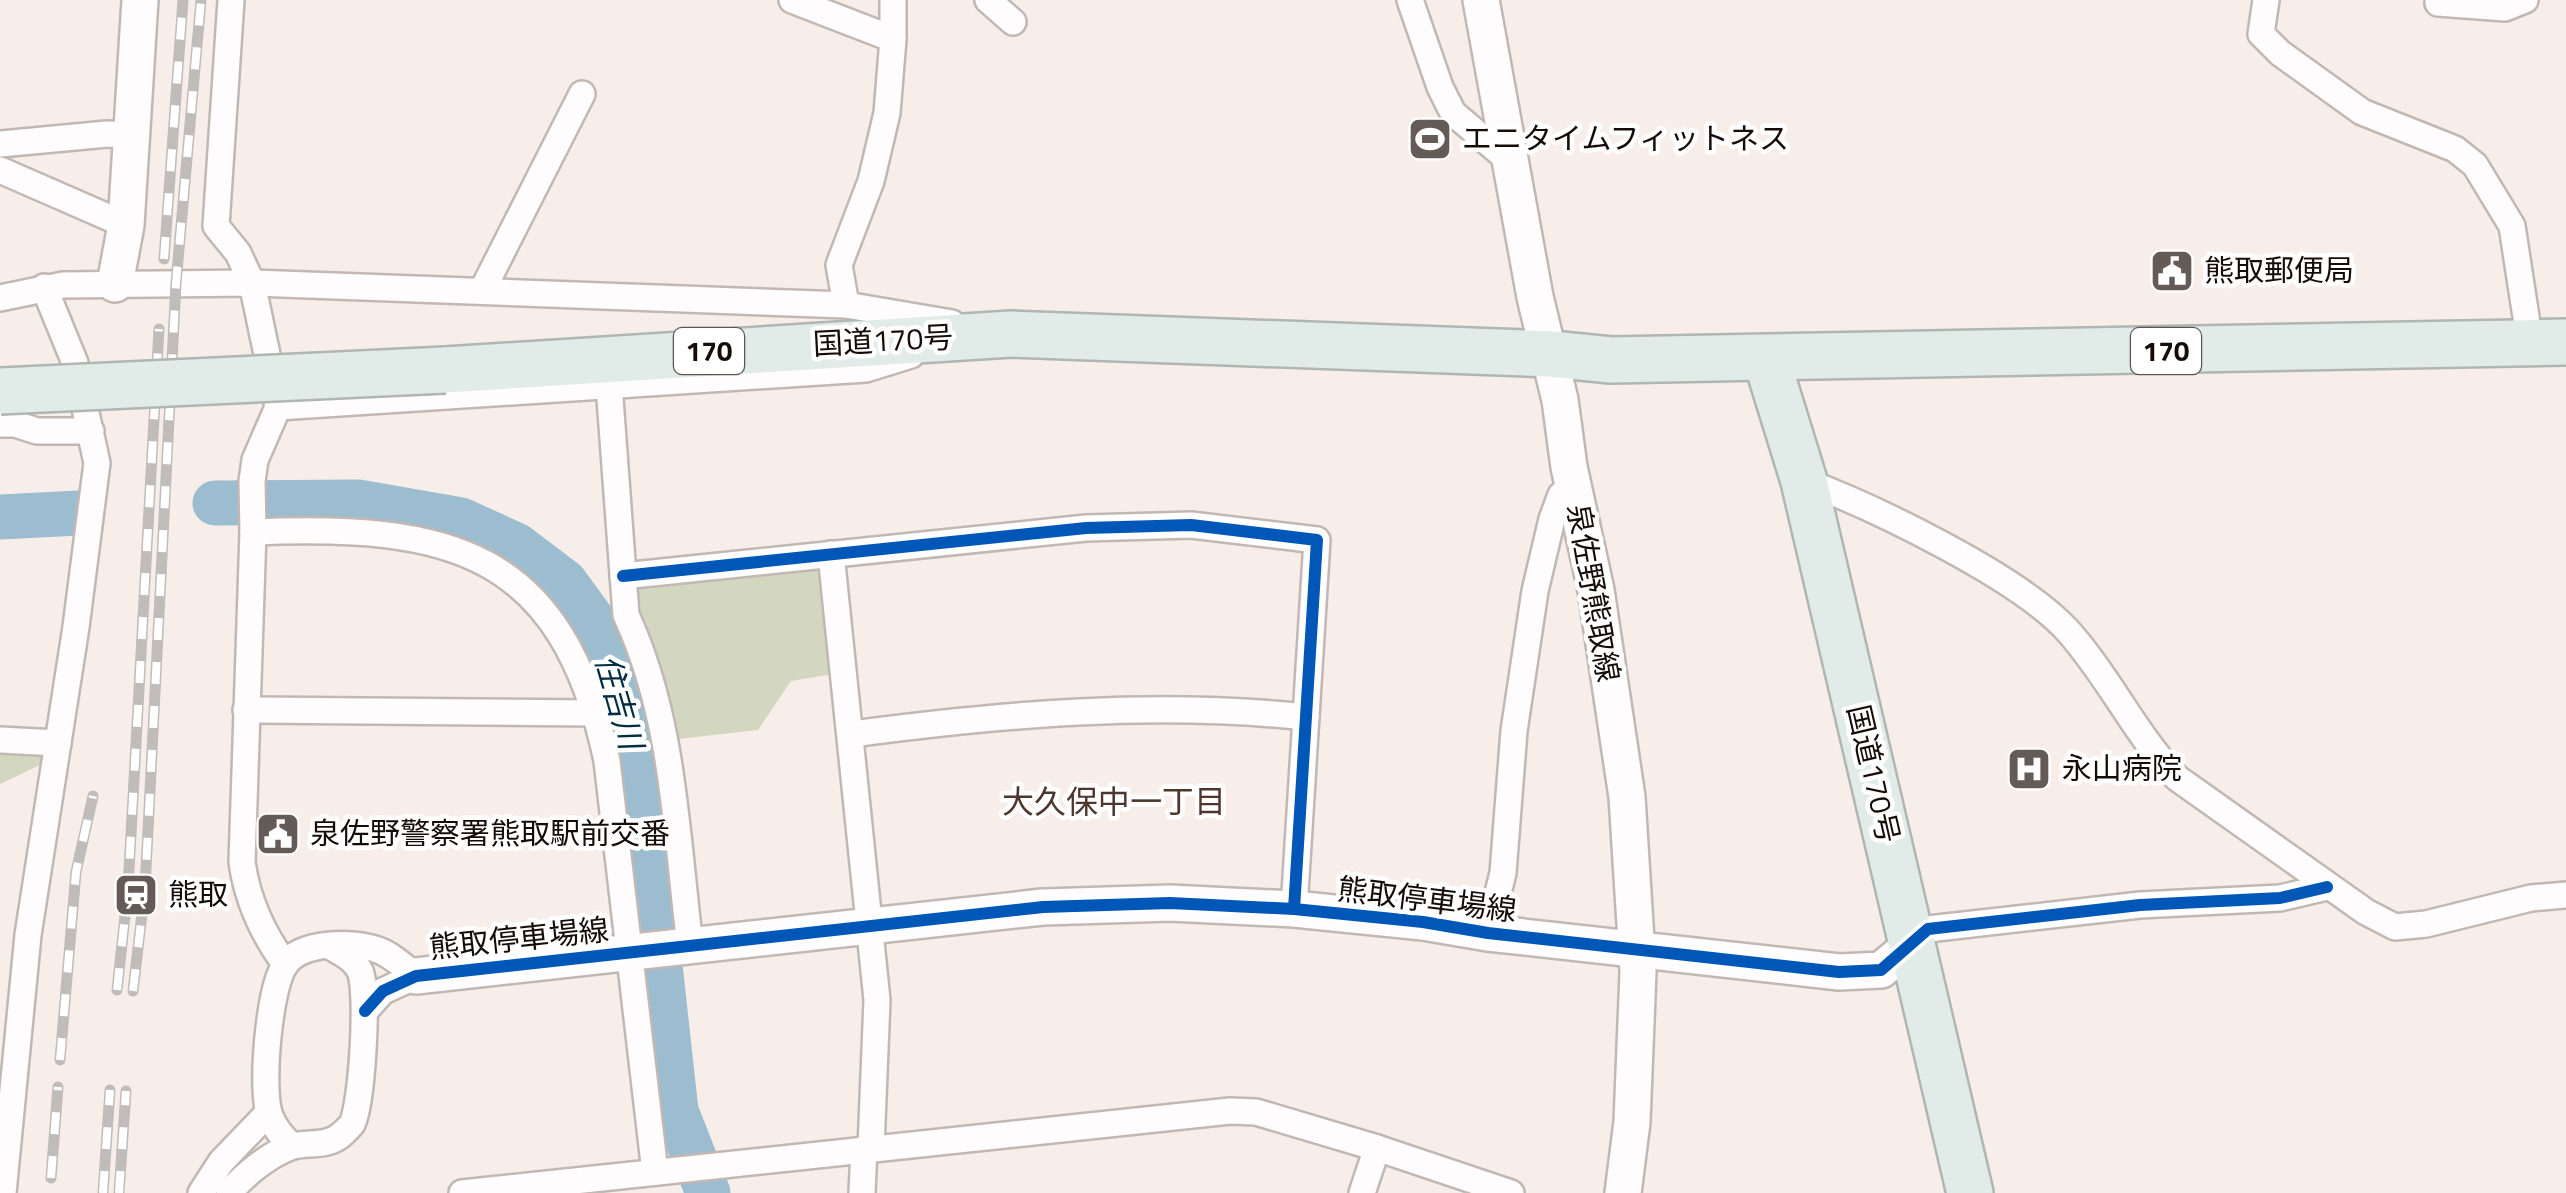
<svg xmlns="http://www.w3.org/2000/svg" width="2566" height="1193" font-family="'Titillium Web','Noto Sans JP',sans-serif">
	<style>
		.green { fill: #d3d7c0 }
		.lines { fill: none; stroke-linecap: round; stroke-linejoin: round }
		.river { stroke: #9cbcd0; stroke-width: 45 }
		.street-casing { stroke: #c2b8b3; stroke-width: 30 }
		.secondary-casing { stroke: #c2b8b3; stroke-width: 40 }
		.highway-casing { stroke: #b0b6b2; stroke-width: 50 }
		.street { stroke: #fefcfc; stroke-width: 25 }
		.secondary { stroke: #fefcfc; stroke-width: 35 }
		.highway { stroke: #e1ebe8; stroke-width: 45 }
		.rail-casing { stroke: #bfbcba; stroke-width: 11 }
		.rail { stroke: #fff; stroke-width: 8; stroke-dasharray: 22; stroke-linecap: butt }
		.highway-bridge-casing { stroke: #b0b6b2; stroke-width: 50; stroke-linecap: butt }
		.highway-bridge { stroke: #e1ebe8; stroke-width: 45 }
		.cycleway-casing { stroke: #fff; stroke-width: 19 }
		.cycleway { stroke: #0057b8; stroke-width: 12 }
		.labels { text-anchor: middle; stroke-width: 9; stroke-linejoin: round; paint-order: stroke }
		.shield { fill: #fff; stroke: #5b5552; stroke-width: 2.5 }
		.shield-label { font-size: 28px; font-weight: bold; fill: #150c08 }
		.poi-label { font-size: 30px; fill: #150c08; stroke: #fff; text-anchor: start }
		.street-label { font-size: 30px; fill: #150c08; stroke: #fff }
		.water-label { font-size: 32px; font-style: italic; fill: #022d43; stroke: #fff }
		.neighbourhood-label { font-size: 32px; fill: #4e362c; stroke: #fff }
	</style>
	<rect width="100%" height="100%" fill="#f8eee9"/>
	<g class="green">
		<path d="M816,567L822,572L834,674L791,681L758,730L678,739L670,702L636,609L634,596L638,587Z"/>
		<path d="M0,752L40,754L49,765L38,766L0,784Z"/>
	</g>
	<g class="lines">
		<g class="river">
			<path d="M215,503L358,502L461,520L516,545L565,582L595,623L621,687L638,765L676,1111L708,1193"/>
			<path d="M0,517L79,513"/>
		</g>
		<defs>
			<g id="street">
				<path d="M231,0L216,226L238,253L252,283L278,407L255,460L252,481L253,532L242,862C247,898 263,934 285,964"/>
				<path d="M792,0L893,39L887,113L871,181L839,265L846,305"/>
				<path d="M988,0L1013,22"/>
				<path d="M1410,0L1440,87L1453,113L1511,162"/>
				<path d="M2266,0L2261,34L2280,53L2362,112L2455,149L2475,165L2512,226L2530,343"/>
				<path d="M2438,3L2505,8L2525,0"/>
				<path d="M893,39V0"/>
				<path d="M0,144L107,134L133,135"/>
				<path d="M0,170L126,225"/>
				<path d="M482,291L582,94"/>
				<path d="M0,298L63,285L252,283L846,305L952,323"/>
				<path d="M609,385L626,615C674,718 676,833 690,945"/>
				<path d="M278,407L866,369L911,355"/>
				<path d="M0,424H15L37,431H91"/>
				<path d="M1804,481C1874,507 2019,577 2068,631C2109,677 2135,734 2177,778L2366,912L2395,927L2426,924L2531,898L2566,895"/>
				<path d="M253,532C449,524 562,549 607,761L655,1172"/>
				<path d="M831,554L877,1000L871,1148"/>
				<path d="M623,576L1086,528L1191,525L1317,540L1294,909"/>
				<path d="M246,710L597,713"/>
				<path d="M852,734C1003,714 1154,701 1306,717"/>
				<path d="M0,740L58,743"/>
				<path d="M1488,933L1503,873L1514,731L1535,591L1552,519L1561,495L1573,487"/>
				<path d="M1910,946L1928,929L2140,905L2280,898L2327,887"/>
				<path d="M292,1146C282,1137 275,1129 270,1116C260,1091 269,987 285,965C300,941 354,941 378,950C392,955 404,967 416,976L383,991L365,1011"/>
				<path d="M3,1193L28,935L76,627L97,463L75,363L44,287"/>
				<path d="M201,1193L221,1162L268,1113"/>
				<path d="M229,1193C244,1175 267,1156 290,1147C307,1141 325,1148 341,1135C343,1133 351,1126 352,1124C362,1104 369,992 360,971C354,959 342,953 331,947"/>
				<path d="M462,1193L1230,1111L1256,1112L1377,1148L1511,1193"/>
				<path d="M862,1193L864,1149"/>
				<path d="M1362,1193L1377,1148"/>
			</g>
			<g id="secondary">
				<path d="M1481,0L1535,297L1560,400L1569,467L1596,590L1627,797L1638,972L1632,1122L1623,1193"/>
				<path d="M115,284L126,225L140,0"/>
				<path d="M416,976L1043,907L1170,903L1294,909L1423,922L1488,933L1839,972L1881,970L1910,946"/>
			</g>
			<g id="highway">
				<path d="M1766,358L1804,481L1970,1193"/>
				<path d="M445,370L1011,334L1551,354L1611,360L2566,342"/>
			</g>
		</defs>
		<use href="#street" class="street-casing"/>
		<use href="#secondary" class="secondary-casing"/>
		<use href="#highway" class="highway-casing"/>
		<use href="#street" class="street"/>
		<use href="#secondary" class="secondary"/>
		<use href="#highway" class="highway"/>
		<defs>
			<g id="rail">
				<path d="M164,259L183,0"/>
				<path d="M117,990L128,888L159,329"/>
				<path d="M133,991L145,888L176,283L201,0"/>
				<path d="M60,1060L76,872L93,796"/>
				<path d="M51,1178L58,1087"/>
				<path d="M103,1193L110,1090"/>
				<path d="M119,1193L126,1091"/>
			</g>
		</defs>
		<use href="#rail" class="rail-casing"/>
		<use href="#rail" class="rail"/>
		<defs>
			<path id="highway-bridge" d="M0,391L445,370"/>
		</defs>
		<use href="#highway-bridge" class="highway-bridge-casing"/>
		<use href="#highway-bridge" class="highway-bridge"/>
		<defs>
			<g id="cycleway">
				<path d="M623,576L1086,528L1191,525L1317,540L1294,909"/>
				<path d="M365,1011L383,991L416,976L1043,907L1170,903L1294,909L1423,922L1488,933L1839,972L1881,970L1928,929L2140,905L2280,898L2327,887"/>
			</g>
		</defs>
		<use href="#cycleway" class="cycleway-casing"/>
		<use href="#cycleway" class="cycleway"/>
	</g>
	<defs>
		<symbol id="stadium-square" viewBox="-11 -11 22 22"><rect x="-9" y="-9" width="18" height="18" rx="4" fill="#645b57" stroke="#fff"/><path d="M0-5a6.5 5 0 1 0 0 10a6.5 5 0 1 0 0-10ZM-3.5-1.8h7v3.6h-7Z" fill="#fff"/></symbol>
		<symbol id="civic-square" viewBox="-11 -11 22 22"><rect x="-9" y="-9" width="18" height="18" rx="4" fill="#645b57" stroke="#fff"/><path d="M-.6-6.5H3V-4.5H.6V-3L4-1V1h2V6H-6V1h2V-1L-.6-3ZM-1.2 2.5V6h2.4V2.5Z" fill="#fff"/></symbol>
		<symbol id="hospital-square" viewBox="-11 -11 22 22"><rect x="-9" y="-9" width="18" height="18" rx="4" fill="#645b57" stroke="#fff"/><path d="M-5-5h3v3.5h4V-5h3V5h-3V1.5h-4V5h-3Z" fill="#fff"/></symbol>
		<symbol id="station-square" viewBox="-11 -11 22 22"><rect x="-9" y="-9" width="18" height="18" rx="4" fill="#645b57" stroke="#fff"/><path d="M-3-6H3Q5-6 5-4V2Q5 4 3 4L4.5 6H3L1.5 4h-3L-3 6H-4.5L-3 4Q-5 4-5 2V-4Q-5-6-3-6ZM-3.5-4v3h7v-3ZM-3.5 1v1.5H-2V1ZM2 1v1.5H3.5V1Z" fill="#fff"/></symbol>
	</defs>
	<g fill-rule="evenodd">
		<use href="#stadium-square" x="1405" y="114" width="50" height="50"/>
		<use href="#civic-square" x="2147" y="246" width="50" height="50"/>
		<use href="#hospital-square" x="2004" y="744" width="50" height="50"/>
		<use href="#civic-square" x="253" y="809" width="50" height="50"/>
		<use href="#station-square" x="111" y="870" width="50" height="50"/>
	</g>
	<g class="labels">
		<g class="shield">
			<rect x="674" y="328" width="70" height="46" rx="8"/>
			<rect x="2131" y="328" width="70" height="46" rx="8"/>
		</g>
		<g class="shield-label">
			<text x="709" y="361">170</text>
			<text x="2166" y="361">170</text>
		</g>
		<g class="poi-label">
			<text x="1462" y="149">エニタイムフィットネス</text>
			<text x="2204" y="281">熊取郵便局</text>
			<text x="2062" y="779">永山病院</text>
			<text x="310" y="844">泉佐野警察署熊取駅前交番</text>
			<text x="168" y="905">熊取</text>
		</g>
		<g class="street-label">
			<text transform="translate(883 341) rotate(-3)" y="10">国道170号</text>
			<text transform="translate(1593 593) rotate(80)" y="10">泉佐野熊取線</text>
			<text transform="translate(1873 774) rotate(77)" y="10">国道170号</text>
			<text transform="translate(1427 900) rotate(7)" y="10">熊取停車場線</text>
			<text transform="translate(519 939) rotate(-6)" y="10">熊取停車場線</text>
		</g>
		<g class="water-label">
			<text transform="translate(619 702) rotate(74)" y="11">住吉川</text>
		</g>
		<g class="neighbourhood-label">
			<text x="1114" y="813">大久保中一丁目</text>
		</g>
	</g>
</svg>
